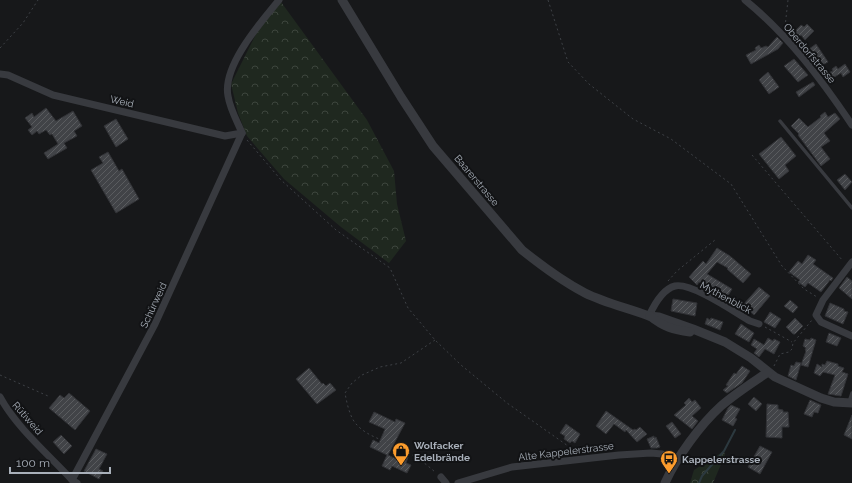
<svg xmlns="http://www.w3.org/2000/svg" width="852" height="483" font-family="Raleway,sans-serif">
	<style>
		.forest { fill: url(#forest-crowns) }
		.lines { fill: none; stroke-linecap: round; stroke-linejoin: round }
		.stream { stroke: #2c393f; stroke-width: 2 }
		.building { fill: url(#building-hatch); stroke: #313236 }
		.path { stroke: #3e4146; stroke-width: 1; stroke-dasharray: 2 3; stroke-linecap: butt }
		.service { stroke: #383a3f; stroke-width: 3.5 }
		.minor { stroke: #383a3f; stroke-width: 7 }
		.tertiary { stroke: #383a3f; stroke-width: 9 }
		.labels { text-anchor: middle; stroke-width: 4; stroke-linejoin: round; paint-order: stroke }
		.street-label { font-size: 10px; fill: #a9b0ba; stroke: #121315 }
		.poi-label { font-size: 10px; font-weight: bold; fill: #a9b0ba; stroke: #121315; text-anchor: start }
	</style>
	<defs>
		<pattern id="forest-crowns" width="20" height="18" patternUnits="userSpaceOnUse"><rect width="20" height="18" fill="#1f281f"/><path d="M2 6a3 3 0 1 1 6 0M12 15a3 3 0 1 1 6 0" fill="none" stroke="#3d453d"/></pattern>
		<pattern id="building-hatch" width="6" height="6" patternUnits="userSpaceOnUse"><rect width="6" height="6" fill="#414347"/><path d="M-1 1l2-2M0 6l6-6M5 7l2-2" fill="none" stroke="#5a5c5f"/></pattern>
	</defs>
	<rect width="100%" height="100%" fill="#17181a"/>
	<g class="forest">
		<path d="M281,2L367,120L394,171L397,204L406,241L389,263L341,227L284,179L247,136L238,113L231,84L260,26Z"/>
		<path d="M724,451L725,455L713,483H690L694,470Z"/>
	</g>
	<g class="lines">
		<path class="stream" d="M699,483L702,476L724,451L735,430"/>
	</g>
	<g class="building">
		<path d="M807,24L814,31L805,40L801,35L797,39L793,35L797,31L796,30L801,25L804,27Z"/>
		<path d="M777,37L783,43L778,49L751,64L746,55L756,50L755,48L759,45L761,48L766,46L768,47Z"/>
		<path d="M816,44L828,62L822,65L816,56L810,60L805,52Z"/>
		<path d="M794,59L808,75L798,82L784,66Z"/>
		<path d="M845,64L850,72L843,77L841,73L831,79L828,73L833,71L832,69L836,66L838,69Z"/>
		<path d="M768,72L779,87L769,94L759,80Z"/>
		<path d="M813,82L815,85L799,97L796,92Z"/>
		<path d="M46,108L56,121L73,111L82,126L74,131L77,136L64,143L67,148L48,159L44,153L58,144L52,134L50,135L46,130L39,134L37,131L32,135L28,130L32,127L25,118L32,113L34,117Z"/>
		<path d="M825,112L828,117L835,113L840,119L824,133L830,141L821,147L830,159L821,166L798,135L799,134L791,126L799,118L808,127L821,117L820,116Z"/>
		<path d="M116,119L128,139L116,147L104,126Z"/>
		<path d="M781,137L796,156L785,165L789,171L779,179L759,154Z"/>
		<path d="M108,152L119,171L122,169L139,199L116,213L91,170L103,163L99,157Z"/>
		<path d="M845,174L852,182L845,190L837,180Z"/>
		<path d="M717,248L730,256L751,274L743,283L727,269L728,268L717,262L707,274L732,289L726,299L699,282L697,285L689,277L703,261L706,264Z"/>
		<path d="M808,255L816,260L813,264L833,278L831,281L830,280L821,292L808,283L805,287L798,282L800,280L789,272L798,261L802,264Z"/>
		<path d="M847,277L852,281V299L839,288Z"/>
		<path d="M759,287L770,296L754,315L743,305Z"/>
		<path d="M673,299L697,303L695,316L671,311Z"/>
		<path d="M790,300L798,307L793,313L784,306Z"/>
		<path d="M830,303L844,309V311L848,312L843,324L825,316Z"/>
		<path d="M770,312L781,319L775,328L764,322Z"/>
		<path d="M707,318L710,320L711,318L723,322L720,330L705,324Z"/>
		<path d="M795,318L803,326L795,334H793L786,327Z"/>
		<path d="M741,324L754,333L749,342L735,334Z"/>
		<path d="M829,333L841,338L837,346L826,342Z"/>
		<path d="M768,338L773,341L774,339L780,342L774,354L765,349L759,357L754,353L757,349L751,345L754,339L764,345Z"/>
		<path d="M811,338L816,340L808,367L801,365L806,351L805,350L806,348L803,346L805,339L810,340Z"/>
		<path d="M827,361L838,364V366L844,368L842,372L848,374L841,396L828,394L835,375L823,372L820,376L814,373L817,364L822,367V364L825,365Z"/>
		<path d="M796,362L801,363L796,380L788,376L791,365L794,366Z"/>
		<path d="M742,366L750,371L742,383L727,393L723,390L728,386L726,385L734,373L736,374Z"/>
		<path d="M309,368L322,384L323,383L326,386L330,383L336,390L317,404L296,379Z"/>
		<path d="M69,393L90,411L75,430L49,408L60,395L64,398Z"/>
		<path d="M754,397L762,404L756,411L748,404Z"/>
		<path d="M689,398L692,402L695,400L701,408L692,416L698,421L692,429L674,415L686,405L684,403Z"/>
		<path d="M810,400L821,405L818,413L814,412L812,417L804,414Z"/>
		<path d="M767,404L778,405V409L783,410V412H788L789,427H782V438L766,437Z"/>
		<path d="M731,405L740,409L735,418L737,419L733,426L722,420L728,408Z"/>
		<path d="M606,411L633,430L635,429L636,430L640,427L647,434L637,442L626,430L625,432L614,424L606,434L596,426Z"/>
		<path d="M374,412L395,422L396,419L405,423L388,455L400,461L403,455L408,457L406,463L411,465L407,473L392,466L390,470L382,466L387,455L370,447L373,440L379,443L385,429L369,422Z"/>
		<path d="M852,415V439L844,435Z"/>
		<path d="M672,422L681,434L675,438L666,426Z"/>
		<path d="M566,424L580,434L575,443L572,441L570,443L564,439L565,436L560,433Z"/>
		<path d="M61,435L72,446L64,454L53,442Z"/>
		<path d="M654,436V438L656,437L660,447L657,448H651L647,439Z"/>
		<path d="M760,446L772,452L760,474L748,467Z"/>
		<path d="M96,449L107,454L99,469L103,471L99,479L84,471Z"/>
	</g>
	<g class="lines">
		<g class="path">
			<path d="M548,0L568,62L589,84L633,119L671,139L731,184L782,266L804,289L817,297"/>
			<path d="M785,27L788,0"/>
			<path d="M0,48L23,23L38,0"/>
			<path d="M247,140L281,180L336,230L390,268L408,308L435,340L461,365L507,403L578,453"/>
			<path d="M752,155L843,261"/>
			<path d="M668,281L677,271L715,240"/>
			<path d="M765,327L792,342"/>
			<path d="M435,340L401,363L380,367L362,375L352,383L345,393C347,404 350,418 357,425C367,436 383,440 396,446C410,453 423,461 435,472"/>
			<path d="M774,366L780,354L789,352L792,349L793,343L812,320"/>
			<path d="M0,375L48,396"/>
		</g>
		<g class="service">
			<path d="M780,121L852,208"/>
			<path d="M849,402L852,393"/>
		</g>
		<g class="minor">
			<path d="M745,0C788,35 821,79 852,125"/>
			<path d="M0,74L8,75L53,95L225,136L242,133"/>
			<path d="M242,133C237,121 230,109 228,96C222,66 261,22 279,0"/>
			<path d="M852,262L823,300L816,315L821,322L852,336"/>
			<path d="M649,316C654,305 663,289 675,286C691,282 736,313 750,321L759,324"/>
			<path d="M0,397C16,427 49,455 72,480L77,483"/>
			<path d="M441,477L446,483"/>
			<path d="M72,480L155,324L242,133"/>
			<path d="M458,483L512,467L619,455L651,453L662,454L678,460"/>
		</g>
		<g class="tertiary">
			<path d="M342,0L401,97L433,146L522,250C542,266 562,281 585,293C605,303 628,308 649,316L659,317L693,329L725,342L751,358L775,377L821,398L834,402L852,403"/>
			<path d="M650,316C664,327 673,330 690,332"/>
			<path d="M665,483C676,458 701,424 721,406C736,393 752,383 768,372"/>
		</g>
	</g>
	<defs>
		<symbol id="shop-pin" viewBox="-11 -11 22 30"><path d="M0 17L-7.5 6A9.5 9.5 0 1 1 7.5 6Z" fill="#fc9c2d" stroke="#121315"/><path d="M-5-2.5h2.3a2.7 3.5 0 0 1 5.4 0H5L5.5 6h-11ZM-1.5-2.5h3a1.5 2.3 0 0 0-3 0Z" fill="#111"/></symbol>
		<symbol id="bus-pin" viewBox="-11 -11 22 30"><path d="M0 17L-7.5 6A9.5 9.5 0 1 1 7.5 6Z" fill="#fc9c2d" stroke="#121315"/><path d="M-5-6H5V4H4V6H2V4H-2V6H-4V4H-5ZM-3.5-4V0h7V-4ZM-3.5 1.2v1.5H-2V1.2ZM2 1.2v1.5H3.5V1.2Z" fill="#111"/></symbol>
	</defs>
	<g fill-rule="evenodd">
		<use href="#shop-pin" x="391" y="441" width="20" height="27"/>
		<use href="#bus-pin" x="659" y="449" width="20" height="27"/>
	</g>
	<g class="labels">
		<g class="street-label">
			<text transform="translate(810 53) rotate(50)" y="4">Oberdorfstrasse</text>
			<text transform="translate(122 101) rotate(13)" y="4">Weid</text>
			<text transform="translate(477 180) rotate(50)" y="4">Baarerstrasse</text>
			<text transform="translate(726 297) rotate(28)" y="4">Mythenblick</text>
			<text transform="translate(153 305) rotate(-65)" y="4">Schürweid</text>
			<text transform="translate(28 418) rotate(49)" y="4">Rütiweid</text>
			<text transform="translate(566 451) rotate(-7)" y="4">Alte Kappelerstrasse</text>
		</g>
		<g class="poi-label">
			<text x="414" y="449">Wolfacker<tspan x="414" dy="12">Edelbrände</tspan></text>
			<text x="682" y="463">Kappelerstrasse</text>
		</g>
	</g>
	<path d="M10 467v6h100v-6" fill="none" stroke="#a9b0ba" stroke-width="2"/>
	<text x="16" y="467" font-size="12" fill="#a9b0ba" stroke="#121315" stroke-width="3" paint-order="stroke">100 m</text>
</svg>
